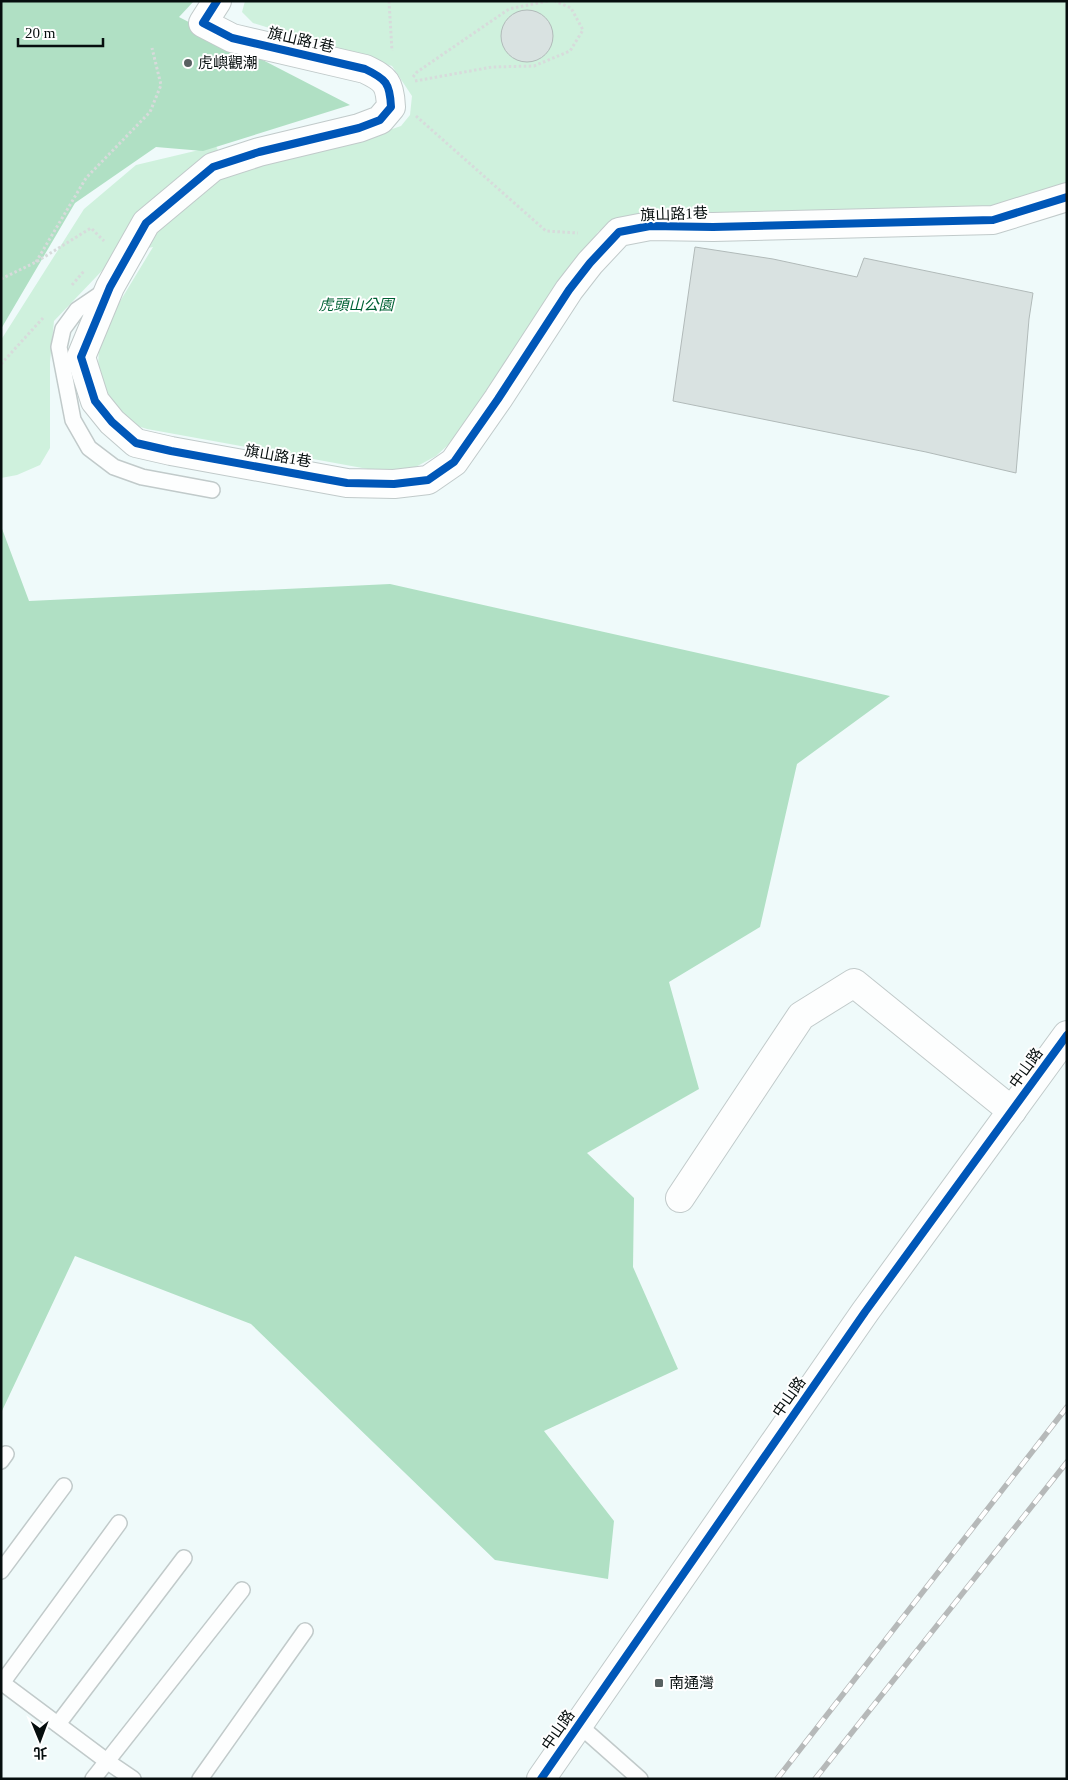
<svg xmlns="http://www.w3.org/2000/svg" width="1068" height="1780" font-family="'Times New Roman','Noto Sans TC',serif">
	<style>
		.green { fill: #cff1dd }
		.forest { fill: #b0e0c4 }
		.building { fill: #d9e2e1; stroke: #b1bab9 }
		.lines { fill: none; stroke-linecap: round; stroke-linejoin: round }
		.service-casing { stroke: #c1caca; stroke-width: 18 }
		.minor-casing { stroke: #c1caca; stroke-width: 30 }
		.tertiary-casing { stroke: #c1caca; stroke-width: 30 }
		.path { stroke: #d7dbdb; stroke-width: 3; stroke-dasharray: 2.5 2.5; stroke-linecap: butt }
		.service { stroke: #fdfefe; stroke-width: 15 }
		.minor { stroke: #fdfefe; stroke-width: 28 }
		.tertiary { stroke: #fdfefe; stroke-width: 28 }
		.rail-casing { stroke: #b6b9b9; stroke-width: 5.5 }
		.rail { stroke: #fff; stroke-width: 4; stroke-dasharray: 11; stroke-linecap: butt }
		.cycleway-casing { stroke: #fff; stroke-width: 11 }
		.cycleway { stroke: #0057b8; stroke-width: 8 }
		.poi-dot { fill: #586161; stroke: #fff; stroke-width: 2 }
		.labels { text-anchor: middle; stroke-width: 4; stroke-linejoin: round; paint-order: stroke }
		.street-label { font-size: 15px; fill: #060e0e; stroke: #fff }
		.poi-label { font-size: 15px; fill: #060e0e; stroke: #fff; text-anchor: start }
		.park-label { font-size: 15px; font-style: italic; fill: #006134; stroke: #fff }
	</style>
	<rect width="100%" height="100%" fill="#effafa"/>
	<path class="green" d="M245,1H1067V185L966,213L882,220L658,213C631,213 621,216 598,232L462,432L436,456L410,470L379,471L147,429L125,422L105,394L98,374L99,336L153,247L118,254L54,321L50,362V448L40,465L17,475L1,478V340L84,209L136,165L216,146L229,173L360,140L401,126L410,115L412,96L392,66L253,23L242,12Z"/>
	<g class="forest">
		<path d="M1,1H194L179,17L350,105L203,151L156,147L75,203L1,329Z"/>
		<path d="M1,526L29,601L390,584L890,696L797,764L760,927L669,982L699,1089L587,1153L634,1198L633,1267L678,1369L544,1431L614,1521L608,1579L495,1560L251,1324L75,1256L1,1413Z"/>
	</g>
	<g class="building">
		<circle cx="527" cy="36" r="26"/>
		<path d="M695,247L773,259L857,277L864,258L1033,293L1029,319L1016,473L926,452L673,401Z"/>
	</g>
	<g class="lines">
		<defs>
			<g id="service">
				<path d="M105,291L77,310L63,329L59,347L73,420L89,448L114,467L142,477L212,490"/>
				<path d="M1,1461L6,1454"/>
				<path d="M1,1571L64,1486"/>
				<path d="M1,1682L108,1762L133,1779"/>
				<path d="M2,1683L119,1523"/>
				<path d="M58,1724L184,1558"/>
				<path d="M579,1725L640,1779"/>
				<path d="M93,1779L242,1590"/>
				<path d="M200,1779L305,1631"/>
			</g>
			<g id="minor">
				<path d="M217,1L203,23L232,38L365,69C386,79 390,83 391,107L380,120L359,128L259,152L213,167L146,223L110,287L81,357L95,401L112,422L136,443L171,451L347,483L394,484L428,480L454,462L498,399L569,290L590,263L619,232L650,226L713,227L993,220L1067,197"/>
				<path d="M680,1198L801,1016L854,983L1012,1111"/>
			</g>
			<path id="tertiary" d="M541,1779L865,1312L1067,1035"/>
		</defs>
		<use href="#service" class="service-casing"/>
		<use href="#minor" class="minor-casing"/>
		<use href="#tertiary" class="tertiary-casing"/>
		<g class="path">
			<path d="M389,1L392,51"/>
			<path d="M413,77L417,72L509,9L548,1"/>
			<path d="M415,81L492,67L534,66L570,51L583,30L571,8L555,1"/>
			<path d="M416,116L546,231L578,233"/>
			<path d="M36,262L86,178L150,112L161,85L152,48"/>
			<path d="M1,279L36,262L91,228L104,241"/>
			<path d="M72,285L84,271"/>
			<path d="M1,364L43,318"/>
		</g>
		<use href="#service" class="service"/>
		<use href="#minor" class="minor"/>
		<use href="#tertiary" class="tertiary"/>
		<defs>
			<g id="rail">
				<path d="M777,1779L1067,1407"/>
				<path d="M815,1779L1067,1462"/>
			</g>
		</defs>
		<use href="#rail" class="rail-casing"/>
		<use href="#rail" class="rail"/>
		<defs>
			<g id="cycleway">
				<path d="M217,1L203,23L232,38L365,69C386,79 390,83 391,107L380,120L359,128L259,152L213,167L146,223L110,287L81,357L95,401L112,422L136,443L171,451L347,483L394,484L428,480L454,462L498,399L569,290L590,263L619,232L650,226L713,227L993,220L1067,197"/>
				<path d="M541,1779L865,1312L1067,1035"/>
			</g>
		</defs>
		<use href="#cycleway" class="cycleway-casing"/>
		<use href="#cycleway" class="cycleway"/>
	</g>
	<g class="poi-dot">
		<circle cx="188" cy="63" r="5"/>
		<rect x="654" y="1678" width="10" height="10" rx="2.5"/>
	</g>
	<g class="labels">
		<g class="street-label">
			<text transform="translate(301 40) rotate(13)" y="5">旗山路1巷</text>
			<text transform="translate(674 214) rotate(-2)" y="5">旗山路1巷</text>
			<text transform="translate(278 456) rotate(10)" y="5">旗山路1巷</text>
			<text transform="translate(1026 1068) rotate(-54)" y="5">中山路</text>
			<text transform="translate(789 1397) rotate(-55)" y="5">中山路</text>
			<text transform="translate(558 1730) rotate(-55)" y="5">中山路</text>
		</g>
		<g class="poi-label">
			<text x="198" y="68">虎嶼觀潮</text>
			<text x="669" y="1688">南通灣</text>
		</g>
		<g class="park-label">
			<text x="356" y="310">虎頭山公園</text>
		</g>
	</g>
	<rect width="1068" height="1780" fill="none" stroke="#060e0e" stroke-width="5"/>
	<g transform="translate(40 1740) rotate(179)" stroke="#ffffff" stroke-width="4" paint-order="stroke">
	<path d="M0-4L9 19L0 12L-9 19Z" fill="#060e0e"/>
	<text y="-8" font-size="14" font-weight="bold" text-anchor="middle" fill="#060e0e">北</text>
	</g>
	<path d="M18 38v8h85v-8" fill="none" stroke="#060e0e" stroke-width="2.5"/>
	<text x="25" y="38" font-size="15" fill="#060e0e" stroke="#ffffff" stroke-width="4" paint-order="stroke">20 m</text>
</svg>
